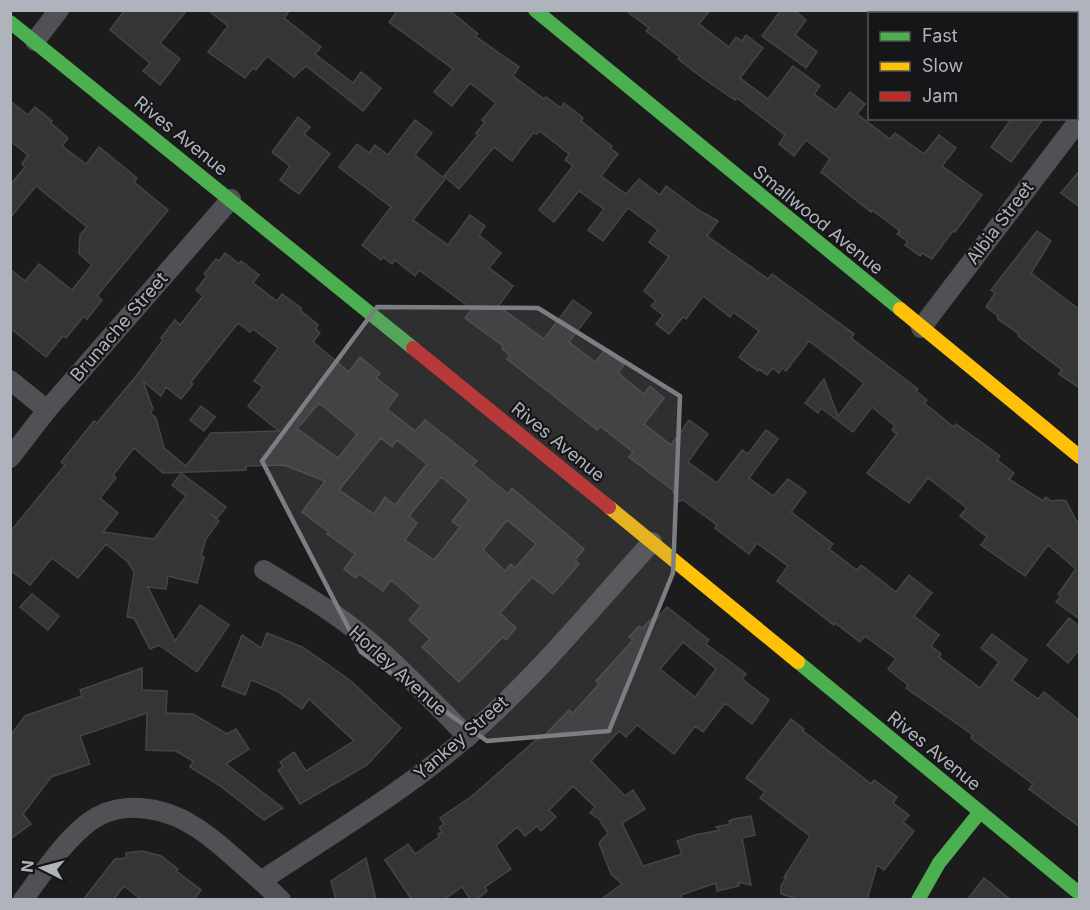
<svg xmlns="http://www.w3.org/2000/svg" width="1090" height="910" font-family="Inter,sans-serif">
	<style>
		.building { fill: #353536; stroke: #444548; stroke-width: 1.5; fill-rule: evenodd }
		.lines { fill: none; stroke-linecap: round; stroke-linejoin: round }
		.street { stroke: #505155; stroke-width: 20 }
		.fast { stroke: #4caf50; stroke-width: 14 }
		.slow { stroke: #ffc107; stroke-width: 14 }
		.jam { stroke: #c62828; stroke-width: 14 }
		.marked { fill: #7b7e84; fill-opacity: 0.2; stroke: #7b7e84; stroke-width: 4.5; stroke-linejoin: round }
		.labels { text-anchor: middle; stroke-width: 4.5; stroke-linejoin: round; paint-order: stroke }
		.street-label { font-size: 18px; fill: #aeb3bc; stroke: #161618 }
	</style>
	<rect width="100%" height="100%" fill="#1c1c1c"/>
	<g class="building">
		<path d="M125,10H187L160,43L180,59L160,85L143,71L150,63L110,30Z"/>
		<path d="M208,10H290L284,18L321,47L315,54L353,83L361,72L381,88L363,111L306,66L294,77L267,56L256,70L253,68L245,78L208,52L228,26Z"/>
		<path d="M398,10H449L478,34L475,36L519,67L513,76L544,99L546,97L561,108L564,103L583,118L581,121L612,146L610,148L618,154L601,176L626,194L639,179L660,195L666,186L700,211L718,221L707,236L768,279L772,274L854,334L851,338L918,389L916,391L927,400L924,403L954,427L956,424L1000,456L997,460L1014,473L1009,479L1043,501L1046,497L1051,501L1061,500L1066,501L1080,528V619L1056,602L1061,596L1058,594L1076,569L1048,545L1025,576L981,545L987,537L960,516L967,508L928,478L909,503L867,473L897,434L892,430L895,426L872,407L853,432L821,408L818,413L805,403L824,379L838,416L864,383L809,341L786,371L782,368L779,373L773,368L767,375L759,369L758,371L739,357L759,331L733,312L730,317L703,296L686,319L683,317L669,334L656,324L663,315L651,306L656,301L644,291L669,257L649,242L658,230L628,208L603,241L588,230L604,209L579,191L554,222L539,210L573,166L565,160L569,154L540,131L537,134L533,133L512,161L494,147L459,189L444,176L478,135L476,133L485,122L482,120L496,103L470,83L452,106L434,92L453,69L389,22Z"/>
		<path d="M625,10H710L699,24L729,47L736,37L742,41L746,35L763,48L740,78L768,99L793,66L820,86L814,94L836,110L850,92L865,104L857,114L890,139L895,133L924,154L939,135L956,148L942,166L982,195L955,232L953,231L932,259L922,253L920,256L905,245L908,242L897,234L900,231L872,210L871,212L821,172L830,159L806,140L794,156L779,144L785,135L737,98L735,100L704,79L678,59L680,57L646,31L649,28Z"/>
		<path d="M781,10H794L806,20L795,35L817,52L806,68L762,36Z"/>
		<path d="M10,101L28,115L35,107L52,121L51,123L68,138L62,146L86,164L99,147L137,178L134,182L168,210L97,296L102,300L87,319L84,316L66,338L63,336L46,357L10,328V269L25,281L39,264L72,290L92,265L79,254L80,235L87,227L36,186L10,218V185L25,167L22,164L28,155L10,141Z"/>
		<path d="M298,117L310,127L304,134L330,154L299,194L280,180L290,166L272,152Z"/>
		<path d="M1012,118H1044L1011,162L991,147Z"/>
		<path d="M415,120L432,133L415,155L445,179L413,220L448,245L470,215L485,226L479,235L501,253L489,268L513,286L498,306L544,339L573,300L591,313L569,342L595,362L605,350L624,365L618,373L644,394L650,386L664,398L644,424L671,445L689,420L708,434L688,462L717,483L742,450L748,454L766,430L778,439L749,478L773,496L788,479L806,492L791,512L833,544L829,549L857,570L861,565L896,592L909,575L932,593L914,616L939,635L931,646L941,654L939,657L980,688L999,662L981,648L992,634L1027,660L1012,680L1038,699L1044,692L1080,721V827L1029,789L1033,784L971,738L973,735L906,688L908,685L888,669L896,659L865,636L860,642L835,623L834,625L777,581L788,566L757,543L749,554L715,528L717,525L683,500L677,502L676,496L673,492L674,491L629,457L633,452L600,426L597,430L507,359L510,355L502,349L503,346L465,318L472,309L419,270L415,276L395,260L392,264L383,257L381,260L362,245L391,207L339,167L357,144L369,153L375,145L388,155Z"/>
		<path d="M1080,170V207L1061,193Z"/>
		<path d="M1037,231L1051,241L1031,273L1080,310V388L1059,374L1062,370L1018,336L1019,334L998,319L997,315L986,307L995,293L991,290Z"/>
		<path d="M225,253L239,264L241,261L259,275L253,283L277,301L282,294L301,308L300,310L318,325L316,329L320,333L313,342L349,372L360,357L380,373L376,378L398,395L387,409L415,431L425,420L477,461L473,465L508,494L512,488L584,549L575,560L579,564L553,594L532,577L500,613L516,628L506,640L503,637L459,682L422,647L430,639L409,620L421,606L391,580L383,591L359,574L356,578L344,569L355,554L327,534L329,532L302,512L325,481L284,465L246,466V470L163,473L134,448L113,475L116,478L100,498L118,513L103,532L154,539L186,496L172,485L181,473L226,507L217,518L210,514L219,521L206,539L201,556L204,557L197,583L168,576L166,589L148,587L175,641L200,605L229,625L197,672L159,645L150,649L134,618L127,617L134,572L128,562L106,544L78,578L52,558L30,585L10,570V532L65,465L61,462L94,421L97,423L137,375L163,340L161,338L175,320L180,325L203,296L196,290L207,276L204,274L216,259L219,261ZM238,323L250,332L253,329L278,348L254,381L263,387L248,406L279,431L211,433L186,466L164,448L156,418L150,413L153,409L143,381L161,396L166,387L181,399L193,384L191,382ZM319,403L357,434L338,458L299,430H296ZM381,438L392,447L397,440L427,464L395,505L385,497L374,514L339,490ZM441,477L469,500L452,521L460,527L434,560L405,540L417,523L409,516ZM507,520L536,544L515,568L511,564L505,571L483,550Z"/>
		<path d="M201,406L215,417L204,431L190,420Z"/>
		<path d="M32,594L59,616L48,630L20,607Z"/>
		<path d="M667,607L709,640L706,644L746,674L742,679L769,700L752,724L725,703L703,732L695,726L674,754L637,725L626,737L619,731L591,761L625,796L633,790L645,809L622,823L643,866L682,854L677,841L695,835L720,830L716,827L730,824L729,821L734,819L751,816L755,835L742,838L751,885L738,882L739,886L717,891L716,883L681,895L682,900H600L622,884L611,874L599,843L608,833L599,819L590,813L595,807L573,786L549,810L556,817L541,831L537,826L525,836L517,827L496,846L511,869L485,887L487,891L476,900H471L462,887L443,900H412L385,860L408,844L415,854L439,837L438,834L442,832L439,828L444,824L440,818L472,796L537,739L539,741L569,710L573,713L599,684L596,681L633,640L629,637L639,626L642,628L656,615L658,617ZM683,642L716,669L695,697L660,669Z"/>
		<path d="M1069,618L1080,627V648L1068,663L1047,645Z"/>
		<path d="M267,633L302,647L330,666L352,682L401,728L367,765L300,804L278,770L283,767L280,762L294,752L306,771L354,741L309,699L302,709L277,691L251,680L245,695L222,686L242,635L261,648Z"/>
		<path d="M142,668V690L167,691L166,713L193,714L227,734L236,729L249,749L226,764L283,808L264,820L219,785L190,767L193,761L176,751L146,750L147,713L80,736L90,764L51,777L23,814L31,824L10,839V736L25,716L82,696L80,690Z"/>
		<path d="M791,719L804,729L803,731L871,784L874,780L897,797L893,803L909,815L903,822L914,831L884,870L877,865L867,900L797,899L781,894V886L787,876L784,877L810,836L760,798L765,792L746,778Z"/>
		<path d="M142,851L161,856L178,869L176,871L201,890L194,900H142L124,886L113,900H83L115,859L126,858V853Z"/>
		<path d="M366,858L376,900H336L331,881Z"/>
		<path d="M984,878L1011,900H967Z"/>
	</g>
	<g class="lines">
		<g class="street">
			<path d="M1058,10L1061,14"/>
			<path d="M1076,26L1080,28"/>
			<path d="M35,41L59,10"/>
			<path d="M921,328L1080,119"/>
			<path d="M10,380L47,410"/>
			<path d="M10,458L47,410L231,199"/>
			<path d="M264,570C298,591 333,611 364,637C401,667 434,703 468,737"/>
			<path d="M23,900C43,873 62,843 89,822C100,814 114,809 127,808C186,805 219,846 261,881"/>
			<path d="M281,900L261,881C330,835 403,792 466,738C535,679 591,609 652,542"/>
		</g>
		<g class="fast">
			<path d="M535,10L900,309"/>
			<path d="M10,22L413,348"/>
			<path d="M798,662L1080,894"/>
			<path d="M918,900L939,863L980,812"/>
		</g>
		<g class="slow">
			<path d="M900,309L1080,457"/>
			<path d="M609,507L798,662"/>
		</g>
		<path class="jam" d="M413,348L609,507"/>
	</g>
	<path class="marked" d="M377,307L538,308L680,396L673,573L609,731L487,741L361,652L262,461Z"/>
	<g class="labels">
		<g class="street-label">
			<text transform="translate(181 136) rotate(39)" y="6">Rives Avenue</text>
			<text transform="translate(818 220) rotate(39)" y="6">Smallwood Avenue</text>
			<text transform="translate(1000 223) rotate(-53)" y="6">Albia Street</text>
			<text transform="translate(119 327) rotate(-49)" y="6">Brunache Street</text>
			<text transform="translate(558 442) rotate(39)" y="6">Rives Avenue</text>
			<text transform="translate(398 671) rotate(42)" y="6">Horley Avenue</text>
			<text transform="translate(461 738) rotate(-41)" y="6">Yankey Street</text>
			<text transform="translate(934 751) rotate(39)" y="6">Rives Avenue</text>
		</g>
	</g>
	<rect width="1090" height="910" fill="none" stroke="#aeb3bc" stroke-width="24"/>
	<rect x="868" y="12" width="210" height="108" fill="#161618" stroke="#53555a" stroke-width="1.5"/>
	<rect x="880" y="32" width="30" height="9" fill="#4caf50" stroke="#53555a" stroke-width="1.5"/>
	<text x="922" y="42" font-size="18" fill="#aeb3bc">Fast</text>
	<rect x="880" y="62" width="30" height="9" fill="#ffc107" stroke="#53555a" stroke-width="1.5"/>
	<text x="922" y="72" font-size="18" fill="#aeb3bc">Slow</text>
	<rect x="880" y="92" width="30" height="9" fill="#c62828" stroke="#53555a" stroke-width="1.5"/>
	<text x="922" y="102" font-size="18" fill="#aeb3bc">Jam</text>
	<g transform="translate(42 868) rotate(276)" stroke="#161618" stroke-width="4.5" paint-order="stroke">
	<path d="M0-4.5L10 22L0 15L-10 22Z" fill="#aeb3bc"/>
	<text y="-9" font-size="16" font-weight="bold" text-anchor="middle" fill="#aeb3bc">N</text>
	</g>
</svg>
